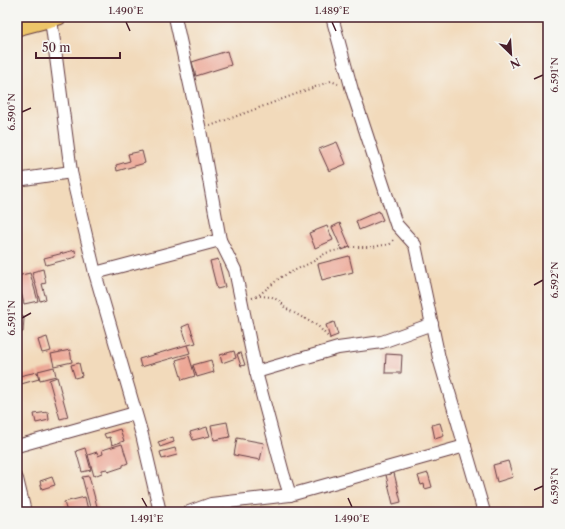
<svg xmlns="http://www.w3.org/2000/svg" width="565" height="529" font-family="'Libre Caslon Text',serif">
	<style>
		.building { fill: #eca694 }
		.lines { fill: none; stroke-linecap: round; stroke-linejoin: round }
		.minor-casing { stroke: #633b41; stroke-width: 14 }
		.major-casing { stroke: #633b41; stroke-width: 17 }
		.path { stroke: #633b41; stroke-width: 2; stroke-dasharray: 1 3; stroke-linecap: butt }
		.minor { stroke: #fff; stroke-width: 12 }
		.major { stroke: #edc569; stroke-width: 15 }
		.ticks { fill: none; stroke: #4a1f2b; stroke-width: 1.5 }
		.neatline { fill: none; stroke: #4a1f2b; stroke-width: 1.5 }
		.ticks-label { font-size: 10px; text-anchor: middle; fill: #4a1f2b }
	</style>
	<rect width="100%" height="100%" fill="#f6f6f2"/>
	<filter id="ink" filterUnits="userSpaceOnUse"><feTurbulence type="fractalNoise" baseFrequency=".025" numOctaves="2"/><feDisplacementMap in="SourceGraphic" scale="8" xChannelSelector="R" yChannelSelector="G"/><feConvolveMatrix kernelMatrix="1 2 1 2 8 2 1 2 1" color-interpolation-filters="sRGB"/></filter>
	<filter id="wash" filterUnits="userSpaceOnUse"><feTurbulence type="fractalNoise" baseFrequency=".012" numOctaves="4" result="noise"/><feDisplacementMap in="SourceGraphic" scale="16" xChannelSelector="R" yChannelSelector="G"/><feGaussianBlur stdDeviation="0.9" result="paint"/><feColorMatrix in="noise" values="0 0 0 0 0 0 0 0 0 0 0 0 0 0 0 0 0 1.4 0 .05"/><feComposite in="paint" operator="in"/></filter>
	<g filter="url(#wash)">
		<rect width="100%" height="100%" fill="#f2dabb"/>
		<g id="blocks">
			<g class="building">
				<path d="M227,51L231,65L196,76L192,62Z"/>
				<path d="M337,142L346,164L329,171L319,149Z"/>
				<path d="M142,151L145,163L117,171L116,165L130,161L128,154Z"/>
				<path d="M379,211L383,220L359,230L356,221Z"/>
				<path d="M340,223L350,247L342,250L332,227Z"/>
				<path d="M327,226L333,240L315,248L309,233Z"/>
				<path d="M75,250L76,257L46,265L44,258Z"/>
				<path d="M349,256L353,272L322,280L318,264Z"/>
				<path d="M218,259L225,287L217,289L210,261Z"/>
				<path d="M43,269L46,283L42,284L46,299L40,301L32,272Z"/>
				<path d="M30,273L38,301L24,304L17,276Z"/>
				<path d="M17,316L24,317L23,332H17Z"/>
				<path d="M334,322L338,335L330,338L326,325Z"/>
				<path d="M189,324L196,343L188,345L182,327Z"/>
				<path d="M47,337L51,351L42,353L38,340Z"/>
				<path d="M187,345L190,353L141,367L139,359Z"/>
				<path d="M70,350L72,362L54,366L51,354Z"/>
				<path d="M234,351L236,358L222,363L220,355Z"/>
				<path d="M241,353L245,365L241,366L237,354Z"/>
				<path d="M386,354L402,355L401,373H385Z"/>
				<path d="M189,356L195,376L182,380L176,360Z"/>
				<path d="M211,360L214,372L197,377L193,365Z"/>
				<path d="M79,363L82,376L75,378L71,365Z"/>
				<path d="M54,367L56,376L40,380L38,371Z"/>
				<path d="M37,372L39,379L21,384L19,376Z"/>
				<path d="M57,377L68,417L60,419L49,380Z"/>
				<path d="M48,412L49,420L36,423L34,414Z"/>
				<path d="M227,422L230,437L214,440L211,425Z"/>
				<path d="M440,423L444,436L435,439L432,425Z"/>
				<path d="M207,427L210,436L193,440L190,432Z"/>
				<path d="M120,429L124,441L112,445L110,437L106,438L104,434Z"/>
				<path d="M173,437L174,442L160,447L158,442Z"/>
				<path d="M237,438L264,443L260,460L234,455Z"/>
				<path d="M122,444L128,463L123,465V467L108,472L107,469L102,470V473L94,476L88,455L97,452L98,456L103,454L102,450Z"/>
				<path d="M85,448L91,470L82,472L76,451Z"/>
				<path d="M175,448L177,455L162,459L160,452Z"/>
				<path d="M508,461L513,477L497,482L493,465Z"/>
				<path d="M394,473L401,502L393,504L386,475Z"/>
				<path d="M428,473L432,487L425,489L424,484L421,485L418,476Z"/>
				<path d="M89,476L98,510L91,511L82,477Z"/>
				<path d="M52,477L55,485L42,489L40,481Z"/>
				<path d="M85,497L88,510L82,512H67L64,502Z"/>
			</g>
		</g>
	</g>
	<g filter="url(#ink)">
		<use href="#blocks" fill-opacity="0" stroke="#633b41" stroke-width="1"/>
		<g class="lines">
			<defs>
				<g id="minor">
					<path d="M175,17L200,130L220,240L235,270L256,372L283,473L290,495"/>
					<path d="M332,17L352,90L396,224L415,245L439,358L484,512"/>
					<path d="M51,19L71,172L95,273L142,435L160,512"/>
					<path d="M17,180L71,172"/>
					<path d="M95,273L220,240"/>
					<path d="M256,372L338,348L382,342L432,324"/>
					<path d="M17,446L135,413"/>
					<path d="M17,479L25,512"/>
					<path d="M189,512L211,504L290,495L465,446"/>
				</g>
				<path id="major" d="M17,28L59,17"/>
			</defs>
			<use href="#minor" class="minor-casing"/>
			<use href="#major" class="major-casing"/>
			<g class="path">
				<path d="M210,126L331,81L338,84"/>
				<path d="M260,296L272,297L281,302L285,308L318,326L330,339"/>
				<path d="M252,298L259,295L281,277L314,261L326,253L350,247H372L390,244L395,238"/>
			</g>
			<use href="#minor" class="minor"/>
			<use href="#major" class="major"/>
		</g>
	</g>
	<path class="ticks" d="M126,22L130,31M332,22L336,31M534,79L543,75M22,112L31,108M534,285L543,280M22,318L31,313M534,490L543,486M142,498L147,507M348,498L352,507"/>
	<rect width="565" height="529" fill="none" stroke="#f6f6f2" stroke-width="44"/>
	<g transform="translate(511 54) rotate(155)" stroke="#f6f6f2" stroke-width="3" paint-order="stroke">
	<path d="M0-3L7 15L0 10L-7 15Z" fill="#4a1f2b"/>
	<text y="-6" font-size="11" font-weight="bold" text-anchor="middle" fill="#4a1f2b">N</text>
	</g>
	<path d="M36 52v6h84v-6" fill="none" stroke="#4a1f2b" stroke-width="2"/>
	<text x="42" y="52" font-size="12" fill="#4a1f2b" stroke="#f6f6f2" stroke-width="3" paint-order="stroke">50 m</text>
	<rect x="22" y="22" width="521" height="485" class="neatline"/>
	<g class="ticks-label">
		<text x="126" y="14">1.490°E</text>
		<text x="332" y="14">1.489°E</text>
		<text transform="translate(554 75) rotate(-90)" y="4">6.591°N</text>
		<text transform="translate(11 112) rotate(-90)" y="4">6.590°N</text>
		<text transform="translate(554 280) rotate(-90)" y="4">6.592°N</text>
		<text transform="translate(11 318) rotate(-90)" y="4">6.591°N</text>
		<text transform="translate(554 486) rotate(-90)" y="4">6.593°N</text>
		<text x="147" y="522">1.491°E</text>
		<text x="352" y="522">1.490°E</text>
	</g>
</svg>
